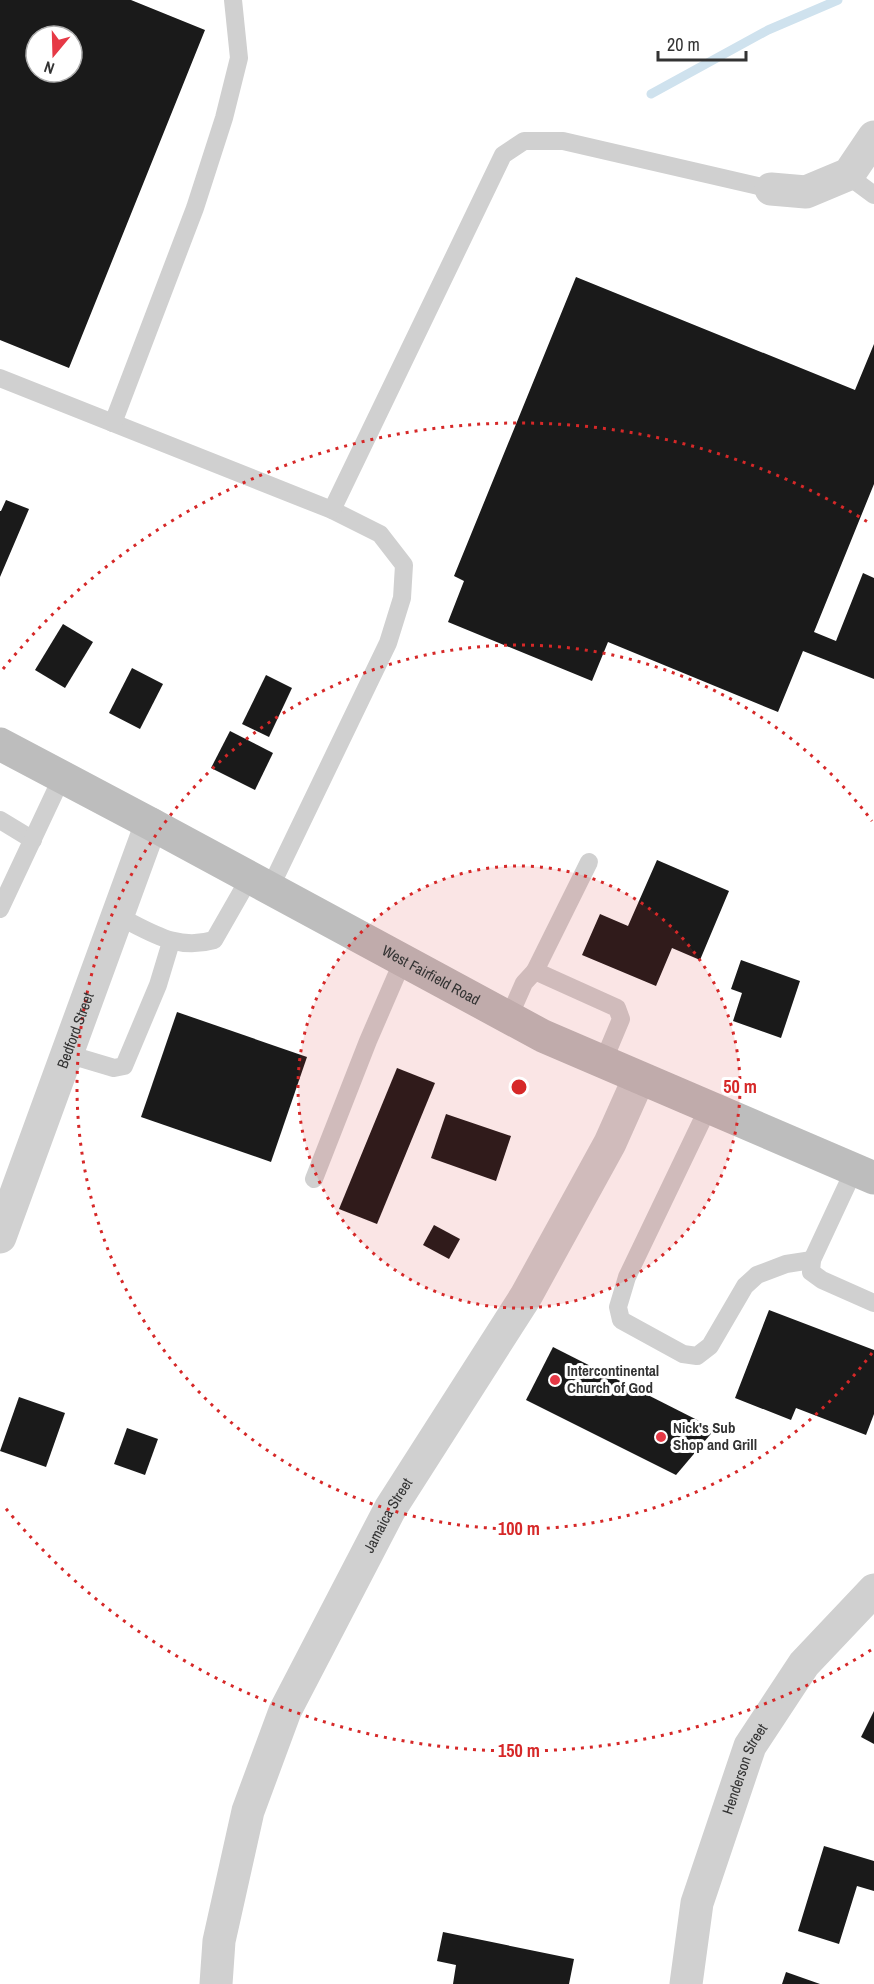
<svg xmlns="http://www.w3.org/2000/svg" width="874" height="1984" font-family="'Archivo Narrow',sans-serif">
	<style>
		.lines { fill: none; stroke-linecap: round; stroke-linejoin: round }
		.stream { stroke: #cfe2ee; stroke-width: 9 }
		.building { fill: #1a1a1a; fill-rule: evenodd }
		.lane { stroke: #d0d0d0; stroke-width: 18 }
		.street { stroke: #d0d0d0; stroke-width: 33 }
		.secondary { stroke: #bdbdbd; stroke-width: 33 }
		.ring { fill: none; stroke: #d62828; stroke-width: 3; stroke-dasharray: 3 6 }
		.poi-dot { fill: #e63946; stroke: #fff; stroke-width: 2 }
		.labels { text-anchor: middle; stroke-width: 6; stroke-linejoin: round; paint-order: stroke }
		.street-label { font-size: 15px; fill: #333; stroke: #fff }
		.poi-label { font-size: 15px; font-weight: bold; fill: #333; stroke: #fff; text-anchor: start }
		.centre { fill: #d62828; stroke: #fff; stroke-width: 3 }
		.ring-label { font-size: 18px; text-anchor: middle; font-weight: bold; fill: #d62828; stroke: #fff; stroke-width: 6; stroke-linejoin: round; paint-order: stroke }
	</style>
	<rect width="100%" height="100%" fill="#fff"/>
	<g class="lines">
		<path class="stream" d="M651,94L768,30L838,0"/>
	</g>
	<g class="building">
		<path d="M0,0H131L205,30L69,368L0,340ZM36,36H72V72H36Z"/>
		<path d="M576,277L855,390L874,344V484L814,632L836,641L863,573L874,578V679L803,651L778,712L608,642L592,681L448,622L464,581L454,576Z"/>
		<path d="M6,500L29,509L0,577V511H1Z"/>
		<path d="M63,624L93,642L65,688L35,670Z"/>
		<path d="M132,668L163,684L140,729L109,713Z"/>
		<path d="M266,675L292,688L269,737L242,724Z"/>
		<path d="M230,731L273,753L255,790L211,768Z"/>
		<path d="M657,860L729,891L700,960L672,948L656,986L582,955L600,914L628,926Z"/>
		<path d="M741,960L800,981L781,1038L733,1021L742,993L731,989Z"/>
		<path d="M177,1012L307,1057L271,1162L141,1117Z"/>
		<path d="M397,1068L435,1083L377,1224L339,1209Z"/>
		<path d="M446,1114L511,1136L496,1181L431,1158Z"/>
		<path d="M434,1225L460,1239L449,1259L423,1245Z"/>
		<path d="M769,1310L874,1350V1414L866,1435L796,1408L791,1420L735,1398Z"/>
		<path d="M553,1347L715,1429L676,1475L526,1400Z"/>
		<path d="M19,1397L65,1413L46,1467L0,1451Z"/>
		<path d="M127,1428L158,1439L145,1475L114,1464Z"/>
		<path d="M874,1711V1744L861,1737Z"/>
		<path d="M824,1846L874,1861V1891L857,1886L839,1944L798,1931Z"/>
		<path d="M443,1932L574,1959L569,1984H453L456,1965L437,1961Z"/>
		<path d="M786,1972L820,1984H782Z"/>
	</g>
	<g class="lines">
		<g class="lane">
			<path d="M847,175L874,195"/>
			<path d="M0,378L332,510L380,534L404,565L402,598L388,643L270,888"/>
			<path d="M113,423L195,208L224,118L239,58L233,0"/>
			<path d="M332,510L503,155L524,141H563L771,189"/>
			<path d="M0,820L33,840"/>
			<path d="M0,909L62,777"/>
			<path d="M118,916C151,932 176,951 214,940L250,877"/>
			<path d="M535,971L589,862"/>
			<path d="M509,1017L524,983L535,971L617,1008L621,1019L603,1062"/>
			<path d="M67,1054L114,1068L124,1066L158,985L171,942"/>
			<path d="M708,1108L627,1277L618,1307L621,1320L683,1354L697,1356L710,1346L745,1286L757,1275L786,1264L812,1260"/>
			<path d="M854,1170L812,1260L811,1272L822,1280L874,1303"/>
			<path d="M314,1179L368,1041L403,960"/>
		</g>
		<g class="street">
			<path d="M771,189L806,192L849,174L874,137"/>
			<path id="s1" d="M0,1237L151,824"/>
			<path id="s2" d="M216,1984L219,1941L248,1811L285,1711L390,1509L526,1296L610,1143L639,1078"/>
			<path id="s3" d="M686,1984L697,1903L750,1746L804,1664L874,1590"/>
		</g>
		<path class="secondary" id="s4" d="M0,744L151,824L543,1036L874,1178"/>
	</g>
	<circle cx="519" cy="1087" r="221" fill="#d62828" fill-opacity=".12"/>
	<g class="ring">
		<circle cx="519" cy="1087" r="221"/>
		<path d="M872 1353A442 442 0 1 1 872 821"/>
		<path d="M871 1650A664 664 0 0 1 3 1505M3 669A664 664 0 0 1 871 524"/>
	</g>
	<g class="poi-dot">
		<circle cx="555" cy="1380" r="6"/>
		<circle cx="661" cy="1437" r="6"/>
	</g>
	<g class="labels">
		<g class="street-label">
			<text dy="5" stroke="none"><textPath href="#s4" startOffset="489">West Fairfield Road</textPath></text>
			<text dy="5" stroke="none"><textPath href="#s1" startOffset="220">Bedford Street</textPath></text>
			<text dy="5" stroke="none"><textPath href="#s2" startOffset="504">Jamaica Street</textPath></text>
			<text dy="5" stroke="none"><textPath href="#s3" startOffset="224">Henderson Street</textPath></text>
		</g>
		<g class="poi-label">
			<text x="567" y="1376">Intercontinental<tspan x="567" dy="17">Church of God</tspan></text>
			<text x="673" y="1433">Nick's Sub<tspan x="673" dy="17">Shop and Grill</tspan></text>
		</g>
	</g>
	<circle cx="519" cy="1087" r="9" class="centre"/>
	<g class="ring-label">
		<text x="740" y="1093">50 m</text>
		<text x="519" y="1535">100 m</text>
		<text x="519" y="1757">150 m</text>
	</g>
	<g transform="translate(54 54) rotate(199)"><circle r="28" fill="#ffffff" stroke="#adadad" stroke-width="1.5"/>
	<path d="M0-4.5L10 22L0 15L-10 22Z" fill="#e63946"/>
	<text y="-9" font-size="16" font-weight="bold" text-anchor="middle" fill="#333333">N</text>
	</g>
	<path d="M658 51v9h88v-9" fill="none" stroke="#333333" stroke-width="3"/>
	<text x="667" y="51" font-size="18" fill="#333333" stroke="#ffffff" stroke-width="4.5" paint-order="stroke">20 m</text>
</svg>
